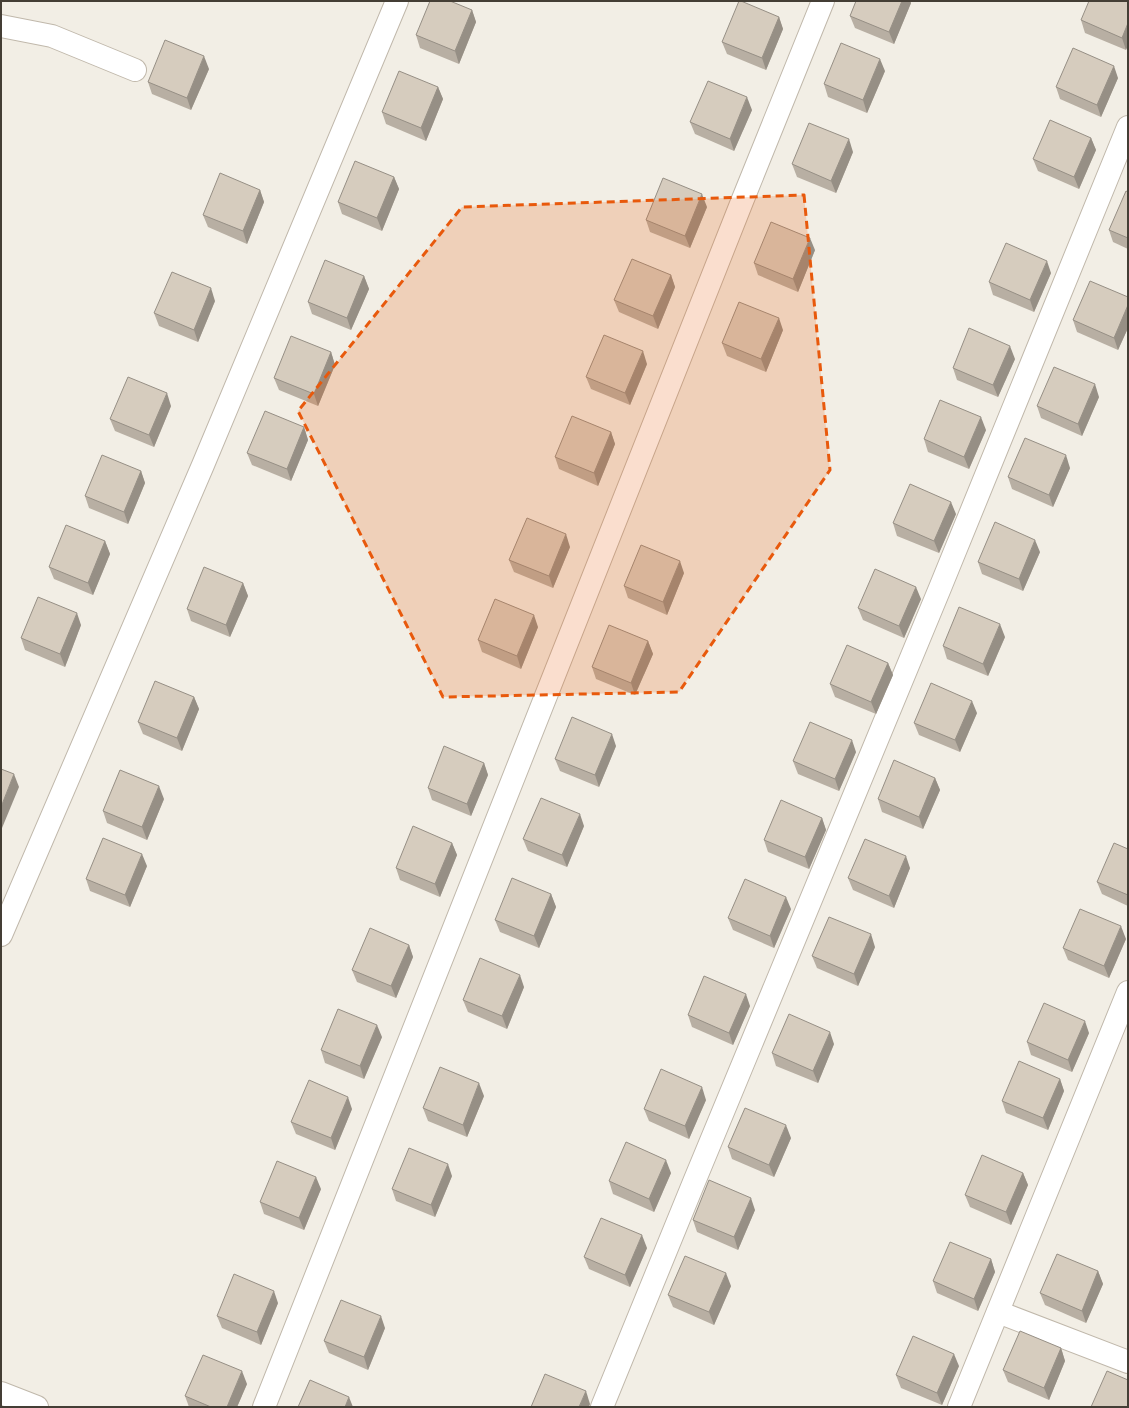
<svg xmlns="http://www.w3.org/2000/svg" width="1129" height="1408" font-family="'Varela Round',sans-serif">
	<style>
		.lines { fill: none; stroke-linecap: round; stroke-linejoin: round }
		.minor-casing { stroke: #c0b8ab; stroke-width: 24 }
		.minor { stroke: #fff; stroke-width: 22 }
		.wall { fill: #b8afa3 }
		.shaded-wall { fill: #968f85 }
		.building { fill: #d6ccbe; stroke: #968f85 }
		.marked { fill: #e8590c; fill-opacity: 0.2; stroke: #e8590c; stroke-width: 3; stroke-dasharray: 8 5; stroke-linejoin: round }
	</style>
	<rect width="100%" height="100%" fill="#f2eee5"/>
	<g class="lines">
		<defs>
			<g id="minor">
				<path d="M1,26L52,36L135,70"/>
				<path d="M1,935L203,465L397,1"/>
				<path d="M998,1312L1128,1362"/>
				<path d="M1,1393L37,1407"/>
				<path d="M264,1407L743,199L823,1"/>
				<path d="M602,1407L694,1182L940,588L1128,127"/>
				<path d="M959,1407L1128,992"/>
			</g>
		</defs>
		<use href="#minor" class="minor-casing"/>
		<use href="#minor" class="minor"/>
	</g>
	<g class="wall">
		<path d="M856,1H910L911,3L894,44L855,28L850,16Z"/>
		<path d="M1128,1L1126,50L1085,33L1081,20Z"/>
		<path d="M472,10L476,22L459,64L420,48L416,35Z"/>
		<path d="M779,17L783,29L766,70L727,54L722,42Z"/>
		<path d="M209,69L191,110L152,94L148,82Z"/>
		<path d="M885,71L867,113L828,97L824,84Z"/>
		<path d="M1118,78L1101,117L1060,99L1056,87Z"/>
		<path d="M438,87L443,99L426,141L386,124L382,112Z"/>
		<path d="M752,110L734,151L695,134L690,122Z"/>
		<path d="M1091,138L1096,150L1079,189L1038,171L1033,159Z"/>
		<path d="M853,152L836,193L797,177L792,164Z"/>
		<path d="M394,177L399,189L382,231L342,214L338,202Z"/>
		<path d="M260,190L264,202L247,244L208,227L203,215Z"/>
		<path d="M1128,192V249L1113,242L1109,230Z"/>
		<path d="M707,207L690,248L650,232L646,220Z"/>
		<path d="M815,250L798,292L758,275L754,263Z"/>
		<path d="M1051,273L1034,312L993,295L989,282Z"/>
		<path d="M671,275L675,287L658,329L619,312L614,300Z"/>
		<path d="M364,276L369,289L351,330L312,314L308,302Z"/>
		<path d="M1128,297V328L1118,350L1077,332L1073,320Z"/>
		<path d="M215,301L198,342L159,326L154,313Z"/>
		<path d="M783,330L766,372L727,356L722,343Z"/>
		<path d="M331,352L335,365L318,406L279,390L274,378Z"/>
		<path d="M1015,359L998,397L957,380L953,368Z"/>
		<path d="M647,364L630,405L591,389L586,377Z"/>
		<path d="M1099,397L1082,436L1041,418L1037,406Z"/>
		<path d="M171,406L154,447L115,431L110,419Z"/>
		<path d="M304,427L308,440L291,481L252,465L247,453Z"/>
		<path d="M986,430L969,469L928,452L924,439Z"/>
		<path d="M611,432L615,444L598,486L559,469L555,457Z"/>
		<path d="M1070,468L1053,507L1012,489L1008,477Z"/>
		<path d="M141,471L145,483L128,524L89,508L85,496Z"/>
		<path d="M956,514L939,553L897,536L893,523Z"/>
		<path d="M105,541L110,554L93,595L54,579L49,567Z"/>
		<path d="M570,547L553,588L514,572L509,560Z"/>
		<path d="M1040,552L1023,591L982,574L978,562Z"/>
		<path d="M684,573L667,615L628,598L624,586Z"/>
		<path d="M243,583L248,596L230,637L191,621L187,609Z"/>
		<path d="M921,599L904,638L863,620L858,608Z"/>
		<path d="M81,625L65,667L25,650L21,638Z"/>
		<path d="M538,627L521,669L482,652L478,640Z"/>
		<path d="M1005,637L988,676L947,659L943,646Z"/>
		<path d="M648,641L653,654L635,695L596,679L592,667Z"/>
		<path d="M888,663L893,675L876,714L835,697L830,684Z"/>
		<path d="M194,697L199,709L182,751L143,734L138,722Z"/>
		<path d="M977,713L960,752L919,735L914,723Z"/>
		<path d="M616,746L599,787L560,771L555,759Z"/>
		<path d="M856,752L839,791L798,774L793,761Z"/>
		<path d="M484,763L488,775L471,816L432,800L428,788Z"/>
		<path d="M935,778L940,790L923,829L882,812L878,799Z"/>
		<path d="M164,799L147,840L107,823L103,811Z"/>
		<path d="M822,818L826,830L809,869L768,852L764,840Z"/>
		<path d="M584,826L567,867L528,851L523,839Z"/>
		<path d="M452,843L457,855L440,897L400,880L396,868Z"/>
		<path d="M1128,849V906L1102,894L1097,882Z"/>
		<path d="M147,866L130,907L90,891L86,879Z"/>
		<path d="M910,868L894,908L853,890L848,878Z"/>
		<path d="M551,894L556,907L539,948L500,932L495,920Z"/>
		<path d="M791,909L774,948L733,930L728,918Z"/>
		<path d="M1126,939L1109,978L1068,960L1063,948Z"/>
		<path d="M409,945L413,957L396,998L357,982L352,970Z"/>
		<path d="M875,947L858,986L817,968L812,956Z"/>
		<path d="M524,987L507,1029L468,1012L463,1000Z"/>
		<path d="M750,1006L733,1045L692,1027L688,1015Z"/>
		<path d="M1089,1033L1072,1072L1031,1055L1027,1042Z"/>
		<path d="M382,1037L364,1079L325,1063L321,1050Z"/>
		<path d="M834,1044L818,1083L776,1066L772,1053Z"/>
		<path d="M1060,1079L1064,1091L1048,1130L1006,1113L1002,1101Z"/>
		<path d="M484,1096L467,1137L428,1121L423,1108Z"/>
		<path d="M706,1100L689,1139L649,1121L644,1109Z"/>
		<path d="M352,1109L335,1150L296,1134L291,1122Z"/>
		<path d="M791,1138L774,1177L732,1159L728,1147Z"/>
		<path d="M671,1173L654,1212L613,1194L609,1181Z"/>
		<path d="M1023,1173L1028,1185L1011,1225L970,1207L965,1195Z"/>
		<path d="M452,1176L435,1217L396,1201L392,1189Z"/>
		<path d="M321,1189L304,1230L264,1214L260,1202Z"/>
		<path d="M755,1210L738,1250L697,1232L693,1220Z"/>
		<path d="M647,1248L630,1287L589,1269L584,1257Z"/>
		<path d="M991,1259L995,1272L978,1311L937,1293L933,1281Z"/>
		<path d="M1098,1271L1103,1284L1086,1323L1045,1305L1040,1293Z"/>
		<path d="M731,1286L714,1325L673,1307L668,1295Z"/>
		<path d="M278,1303L261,1345L222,1328L217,1316Z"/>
		<path d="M385,1328L368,1370L329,1353L324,1341Z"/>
		<path d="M1061,1348L1065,1361L1049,1400L1008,1382L1003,1370Z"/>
		<path d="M959,1366L942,1405L901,1388L896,1375Z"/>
		<path d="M247,1384L237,1407H189L185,1396Z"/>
	</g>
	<g class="shaded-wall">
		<path d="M902,1H910L911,3L894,44L889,32Z"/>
		<path d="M472,10L476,22L459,64L455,51Z"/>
		<path d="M779,17L783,29L766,70L762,58Z"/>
		<path d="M1128,23V46L1126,50L1122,38Z"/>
		<path d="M204,56L209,69L191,110L187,98Z"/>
		<path d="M880,59L885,71L867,113L863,100Z"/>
		<path d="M1114,66L1118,78L1101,117L1097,105Z"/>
		<path d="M438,87L443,99L426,141L421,128Z"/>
		<path d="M747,97L752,110L734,151L730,139Z"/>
		<path d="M1091,138L1096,150L1079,189L1074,177Z"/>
		<path d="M849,139L853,152L836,193L831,181Z"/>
		<path d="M394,177L399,189L382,231L377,218Z"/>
		<path d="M260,190L264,202L247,244L243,231Z"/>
		<path d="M702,194L707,207L690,248L685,236Z"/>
		<path d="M810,238L815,250L798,292L793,279Z"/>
		<path d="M1047,261L1051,273L1034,312L1030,300Z"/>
		<path d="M671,275L675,287L658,329L653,316Z"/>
		<path d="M364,276L369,289L351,330L347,318Z"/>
		<path d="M211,288L215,301L198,342L194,330Z"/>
		<path d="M1128,305V328L1118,350L1114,338Z"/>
		<path d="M779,318L783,330L766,372L761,359Z"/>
		<path d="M1010,346L1015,359L998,397L993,385Z"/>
		<path d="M643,351L647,364L630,405L625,393Z"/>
		<path d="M331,352L335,365L318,406L314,394Z"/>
		<path d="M1095,384L1099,397L1082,436L1078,424Z"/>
		<path d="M167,393L171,406L154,447L149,435Z"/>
		<path d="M981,417L986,430L969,469L964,457Z"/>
		<path d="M304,427L308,440L291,481L287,469Z"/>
		<path d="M611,432L615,444L598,486L594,473Z"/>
		<path d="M1066,455L1070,468L1053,507L1049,495Z"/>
		<path d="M141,471L145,483L128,524L124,512Z"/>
		<path d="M951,502L956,514L939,553L934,541Z"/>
		<path d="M566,534L570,547L553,588L549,576Z"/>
		<path d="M1035,540L1040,552L1023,591L1019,579Z"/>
		<path d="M105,541L110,554L93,595L88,583Z"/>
		<path d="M680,561L684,573L667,615L663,602Z"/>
		<path d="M243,583L248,596L230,637L226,625Z"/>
		<path d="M916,587L921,599L904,638L899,626Z"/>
		<path d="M77,613L81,625L65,667L60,654Z"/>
		<path d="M534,615L538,627L521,669L517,656Z"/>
		<path d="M1000,624L1005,637L988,676L983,664Z"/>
		<path d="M648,641L653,654L635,695L631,683Z"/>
		<path d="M888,663L893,675L876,714L871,702Z"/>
		<path d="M194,697L199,709L182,751L177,738Z"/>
		<path d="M972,701L977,713L960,752L955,740Z"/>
		<path d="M612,734L616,746L599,787L595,775Z"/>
		<path d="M852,740L856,752L839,791L835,779Z"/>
		<path d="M484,763L488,775L471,816L467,804Z"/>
		<path d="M14,774L19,787L2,828L1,826V807Z"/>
		<path d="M935,778L940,790L923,829L919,817Z"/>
		<path d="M159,786L164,799L147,840L142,827Z"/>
		<path d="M580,814L584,826L567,867L562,855Z"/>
		<path d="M822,818L826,830L809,869L805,857Z"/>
		<path d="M452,843L457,855L440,897L435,884Z"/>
		<path d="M142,854L147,866L130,907L125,895Z"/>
		<path d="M906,856L910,868L894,908L889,896Z"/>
		<path d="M551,894L556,907L539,948L534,936Z"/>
		<path d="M786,897L791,909L774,948L770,936Z"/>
		<path d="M1121,926L1126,939L1109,978L1104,966Z"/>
		<path d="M871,934L875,947L858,986L854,974Z"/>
		<path d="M409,945L413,957L396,998L391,986Z"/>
		<path d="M520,975L524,987L507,1029L502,1016Z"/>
		<path d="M746,994L750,1006L733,1045L729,1033Z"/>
		<path d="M1085,1021L1089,1033L1072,1072L1068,1060Z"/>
		<path d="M377,1025L382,1037L364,1079L360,1066Z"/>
		<path d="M830,1032L834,1044L818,1083L813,1071Z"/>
		<path d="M1060,1079L1064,1091L1048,1130L1043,1118Z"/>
		<path d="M479,1083L484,1096L467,1137L463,1125Z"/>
		<path d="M702,1087L706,1100L689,1139L685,1126Z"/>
		<path d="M348,1097L352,1109L335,1150L331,1138Z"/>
		<path d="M786,1125L791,1138L774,1177L769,1165Z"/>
		<path d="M666,1160L671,1173L654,1212L649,1199Z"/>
		<path d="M448,1164L452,1176L435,1217L431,1205Z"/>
		<path d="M1023,1173L1028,1185L1011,1225L1006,1212Z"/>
		<path d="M316,1177L321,1189L304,1230L299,1218Z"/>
		<path d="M751,1198L755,1210L738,1250L734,1237Z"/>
		<path d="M642,1235L647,1248L630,1287L625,1275Z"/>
		<path d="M991,1259L995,1272L978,1311L974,1299Z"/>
		<path d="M1098,1271L1103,1284L1086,1323L1082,1311Z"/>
		<path d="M726,1273L731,1286L714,1325L709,1312Z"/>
		<path d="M274,1291L278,1303L261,1345L257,1332Z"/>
		<path d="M381,1316L385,1328L368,1370L364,1357Z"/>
		<path d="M1061,1348L1065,1361L1049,1400L1044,1388Z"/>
		<path d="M954,1354L959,1366L942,1405L937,1393Z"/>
		<path d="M242,1371L247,1384L237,1407H227Z"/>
		<path d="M586,1391L590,1404L589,1407H579Z"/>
		<path d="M349,1397L353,1407H345Z"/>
	</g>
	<g class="building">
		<path d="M430,1H450L472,10L455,51L416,35Z"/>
		<path d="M739,1H741L779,17L762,58L722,42Z"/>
		<path d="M856,1H902L889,32L850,16Z"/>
		<path d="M1089,1H1128V23L1122,38L1081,20Z"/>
		<path d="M165,40L204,56L187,98L148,82Z"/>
		<path d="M841,43L880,59L863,100L824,84Z"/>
		<path d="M1073,48L1114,66L1097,105L1056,87Z"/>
		<path d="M399,71L438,87L421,128L382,112Z"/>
		<path d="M708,81L747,97L730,139L690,122Z"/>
		<path d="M1050,120L1091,138L1074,177L1033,159Z"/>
		<path d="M809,123L849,139L831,181L792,164Z"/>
		<path d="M355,161L394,177L377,218L338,202Z"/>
		<path d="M220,173L260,190L243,231L203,215Z"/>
		<path d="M663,178L702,194L685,236L646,220Z"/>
		<path d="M1126,191L1128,192V238L1109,230Z"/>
		<path d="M771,222L810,238L793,279L754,263Z"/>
		<path d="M1006,243L1047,261L1030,300L989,282Z"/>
		<path d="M632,259L671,275L653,316L614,300Z"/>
		<path d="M325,260L364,276L347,318L308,302Z"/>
		<path d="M172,272L211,288L194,330L154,313Z"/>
		<path d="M1090,281L1128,297V305L1114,338L1073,320Z"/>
		<path d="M739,302L779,318L761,359L722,343Z"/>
		<path d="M969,328L1010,346L993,385L953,368Z"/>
		<path d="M604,335L643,351L625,393L586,377Z"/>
		<path d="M291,336L331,352L314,394L274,378Z"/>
		<path d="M1054,367L1095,384L1078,424L1037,406Z"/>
		<path d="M128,377L167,393L149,435L110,419Z"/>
		<path d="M940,400L981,417L964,457L924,439Z"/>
		<path d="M265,411L304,427L287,469L247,453Z"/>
		<path d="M572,416L611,432L594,473L555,457Z"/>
		<path d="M1025,438L1066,455L1049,495L1008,477Z"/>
		<path d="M102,455L141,471L124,512L85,496Z"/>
		<path d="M910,484L951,502L934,541L893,523Z"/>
		<path d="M527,518L566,534L549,576L509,560Z"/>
		<path d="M995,522L1035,540L1019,579L978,562Z"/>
		<path d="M66,525L105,541L88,583L49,567Z"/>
		<path d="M641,545L680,561L663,602L624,586Z"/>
		<path d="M204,567L243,583L226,625L187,609Z"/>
		<path d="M875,569L916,587L899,626L858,608Z"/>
		<path d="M38,597L77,613L60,654L21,638Z"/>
		<path d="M495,599L534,615L517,656L478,640Z"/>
		<path d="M959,607L1000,624L983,664L943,646Z"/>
		<path d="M609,625L648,641L631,683L592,667Z"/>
		<path d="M847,645L888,663L871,702L830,684Z"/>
		<path d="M155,681L194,697L177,738L138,722Z"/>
		<path d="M931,683L972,701L955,740L914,723Z"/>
		<path d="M572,717L612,734L595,775L555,759Z"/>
		<path d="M810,722L852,740L835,779L793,761Z"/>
		<path d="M444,746L484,763L467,804L428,788Z"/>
		<path d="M894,760L935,778L919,817L878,799Z"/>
		<path d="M1,769L14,774L1,807Z"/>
		<path d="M120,770L159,786L142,827L103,811Z"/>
		<path d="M541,798L580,814L562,855L523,839Z"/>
		<path d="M781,800L822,818L805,857L764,840Z"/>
		<path d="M413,826L452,843L435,884L396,868Z"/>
		<path d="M103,838L142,854L125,895L86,879Z"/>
		<path d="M865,839L906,856L889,896L848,878Z"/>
		<path d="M1114,843L1128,849V895L1097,882Z"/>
		<path d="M512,878L551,894L534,936L495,920Z"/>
		<path d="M745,879L786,897L770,936L728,918Z"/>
		<path d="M1080,909L1121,926L1104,966L1063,948Z"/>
		<path d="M829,917L871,934L854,974L812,956Z"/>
		<path d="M370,928L409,945L391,986L352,970Z"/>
		<path d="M480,958L520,975L502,1016L463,1000Z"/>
		<path d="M704,976L746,994L729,1033L688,1015Z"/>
		<path d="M1044,1003L1085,1021L1068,1060L1027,1042Z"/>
		<path d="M338,1009L377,1025L360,1066L321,1050Z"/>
		<path d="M789,1014L830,1032L813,1071L772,1053Z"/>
		<path d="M1019,1061L1060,1079L1043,1118L1002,1101Z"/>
		<path d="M440,1067L479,1083L463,1125L423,1108Z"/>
		<path d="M661,1069L702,1087L685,1126L644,1109Z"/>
		<path d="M309,1080L348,1097L331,1138L291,1122Z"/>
		<path d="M745,1108L786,1125L769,1165L728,1147Z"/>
		<path d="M626,1142L666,1160L649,1199L609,1181Z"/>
		<path d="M409,1148L448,1164L431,1205L392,1189Z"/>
		<path d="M982,1155L1023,1173L1006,1212L965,1195Z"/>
		<path d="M277,1161L316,1177L299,1218L260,1202Z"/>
		<path d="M709,1180L751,1198L734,1237L693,1220Z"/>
		<path d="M601,1218L642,1235L625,1275L584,1257Z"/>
		<path d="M950,1242L991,1259L974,1299L933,1281Z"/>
		<path d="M1057,1254L1098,1271L1082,1311L1040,1293Z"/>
		<path d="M685,1256L726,1273L709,1312L668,1295Z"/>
		<path d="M234,1274L274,1291L257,1332L217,1316Z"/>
		<path d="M341,1300L381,1316L364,1357L324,1341Z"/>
		<path d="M1020,1331L1061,1348L1044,1388L1003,1370Z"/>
		<path d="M913,1336L954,1354L937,1393L896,1375Z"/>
		<path d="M203,1355L242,1371L227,1407H211L185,1396Z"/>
		<path d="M1107,1371L1128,1380V1407H1091Z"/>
		<path d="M545,1374L586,1391L579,1407H531Z"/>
		<path d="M310,1380L349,1397L345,1407H298Z"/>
	</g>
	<path class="marked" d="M804,195L830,470L679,692L443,697L298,411L462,207Z"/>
	<rect width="1129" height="1408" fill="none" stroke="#443e35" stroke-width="4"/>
</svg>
